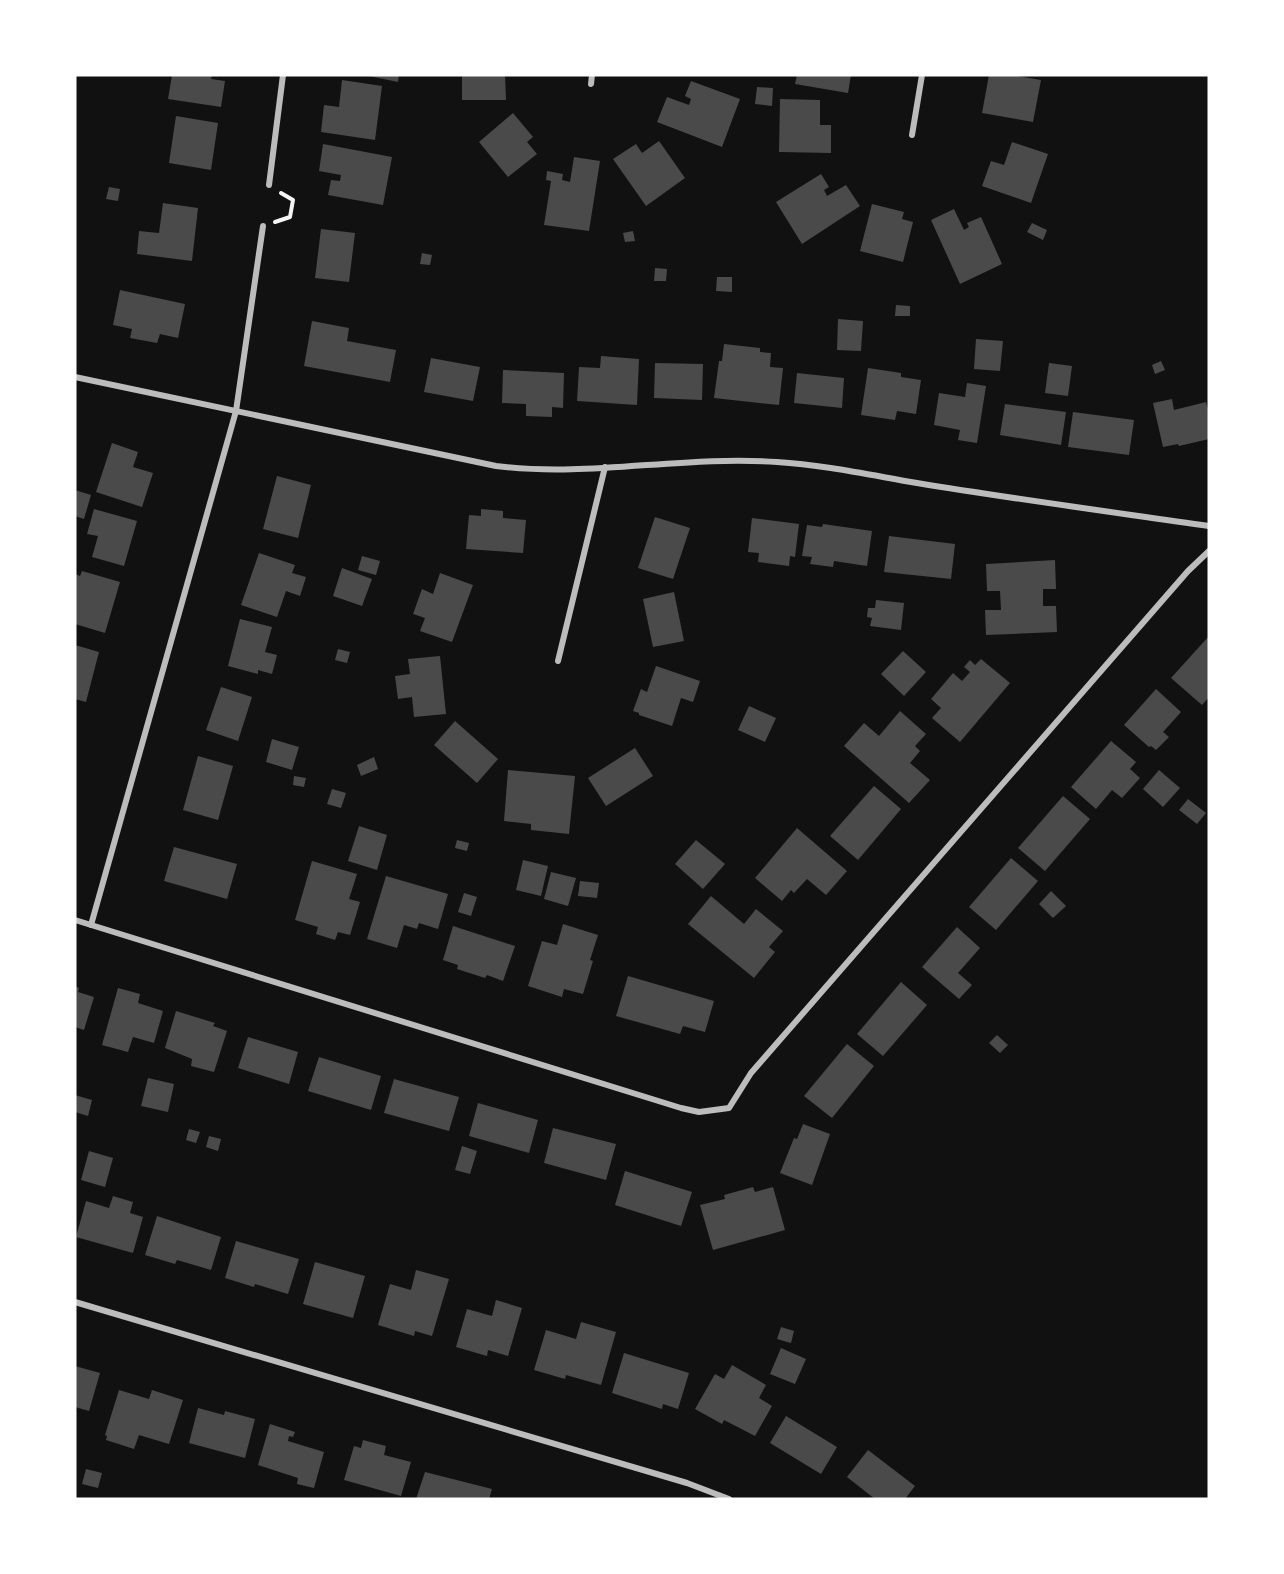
<svg xmlns="http://www.w3.org/2000/svg" width="1284" height="1574" font-family="Poppins,sans-serif">
	<style>
		.building { fill: #4a4a4a }
		.lines { fill: none; stroke-linecap: round; stroke-linejoin: round }
		.path { stroke: #f5f5f5; stroke-width: 4 }
		.minor { stroke: #bcbcbc; stroke-width: 6 }
	</style>
	<rect width="100%" height="100%" fill="#111"/>
	<g class="building">
		<path d="M172,75H212L211,79L225,81L221,107L168,99Z"/>
		<path d="M364,75H399L398,82Z"/>
		<path d="M462,75H505L506,100H462Z"/>
		<path d="M797,75H851L848,93L795,84Z"/>
		<path d="M989,75H1012L1041,80L1033,122L982,113Z"/>
		<path d="M342,80L382,86L375,140L321,132L324,105L339,107Z"/>
		<path d="M691,81L740,99L722,147L657,122L667,97L689,105L691,99L685,96Z"/>
		<path d="M757,87L773,88L772,106L755,104Z"/>
		<path d="M780,99L820,100V125H831V153L779,152Z"/>
		<path d="M513,113L533,137L527,142L537,154L508,177L479,142Z"/>
		<path d="M176,116L218,123L211,170L169,163Z"/>
		<path d="M659,141L685,178L646,206L613,159L636,144L642,153Z"/>
		<path d="M1012,142L1048,154L1031,203L982,186L991,161L1004,165Z"/>
		<path d="M323,144L392,157L383,205L328,195L331,180L340,181L341,175L319,171Z"/>
		<path d="M574,157L600,161L589,231L544,225L551,181L546,180L547,171L563,174L562,180L570,182Z"/>
		<path d="M821,174L829,187L824,190L827,196L846,185L860,206L802,244L776,202Z"/>
		<path d="M109,187L120,189L118,201L106,199Z"/>
		<path d="M163,203L198,208L192,261L137,254L139,231L159,233Z"/>
		<path d="M872,204L904,212L902,219L913,222L903,262L860,251Z"/>
		<path d="M954,209L964,230L969,227L967,223L981,217L1002,264L960,284L931,220Z"/>
		<path d="M1032,223L1047,230L1043,240L1027,232Z"/>
		<path d="M321,229L355,233L349,282L315,278Z"/>
		<path d="M633,231L635,241L625,242L623,233Z"/>
		<path d="M422,253L432,255L430,265L420,264Z"/>
		<path d="M655,268L667,269L666,281H654Z"/>
		<path d="M717,277H732V292L716,291Z"/>
		<path d="M120,290L185,304L178,338L160,334L157,343L130,338L132,329L113,325Z"/>
		<path d="M896,305L910,306V316H895Z"/>
		<path d="M838,319L863,321L861,351L837,350Z"/>
		<path d="M312,321L349,328L347,341L396,350L390,382L304,366Z"/>
		<path d="M976,339L1003,341L1000,371L974,369Z"/>
		<path d="M724,344L760,348V352L771,353L770,367L783,368L779,405L714,398L719,361H722Z"/>
		<path d="M601,356L639,359L637,405L577,401L579,367L600,368Z"/>
		<path d="M431,358L480,367L473,401L424,392Z"/>
		<path d="M1161,361L1165,370L1155,374L1152,365Z"/>
		<path d="M655,363L703,364L702,400L654,398Z"/>
		<path d="M1049,363L1072,366L1068,396L1045,393Z"/>
		<path d="M868,368L901,373V377L921,380L916,414L897,411L895,420L861,415Z"/>
		<path d="M503,370L564,373L563,408L552,407V417L526,416V404L502,403Z"/>
		<path d="M797,373L844,378L842,408L794,403Z"/>
		<path d="M967,383L986,386L977,443L958,440L960,430L934,425L939,393L965,397Z"/>
		<path d="M1172,399L1174,410L1206,402L1209,413V439L1179,446L1178,444L1163,447L1153,403Z"/>
		<path d="M1005,404L1066,412L1061,445L1000,435Z"/>
		<path d="M1073,412L1134,420L1129,455L1068,447Z"/>
		<path d="M112,443L138,452L133,467L153,473L142,507L96,492Z"/>
		<path d="M277,476L311,485L298,538L263,529Z"/>
		<path d="M75,490L91,495L84,519L75,516Z"/>
		<path d="M94,509L137,521L124,566L92,557L98,536L87,534Z"/>
		<path d="M481,509L503,511V518L526,520L523,553L466,549L469,515L481,516Z"/>
		<path d="M655,517L690,528L673,579L638,568Z"/>
		<path d="M752,518L799,524L795,557L790,556L789,566L758,562L759,553L748,552Z"/>
		<path d="M823,524L872,531L867,566L834,561L833,567L810,564L812,557L802,556L807,525L822,527Z"/>
		<path d="M889,536L955,544L951,579L884,572Z"/>
		<path d="M259,553L295,565L292,573L306,577L300,596L286,591L277,617L241,605Z"/>
		<path d="M362,556L380,561L376,575L358,570Z"/>
		<path d="M1055,560L1056,589H1043V606H1056L1057,632L986,635L985,610H1001L1000,591H987L986,564Z"/>
		<path d="M342,568L372,579L362,606L333,596Z"/>
		<path d="M82,571L120,582L105,633L75,624V574L80,576Z"/>
		<path d="M440,573L473,585L452,642L420,631L425,618L413,614L422,589L433,594Z"/>
		<path d="M674,592L684,641L653,647L643,599Z"/>
		<path d="M876,600L904,603L901,630L870,626L872,618L867,617L868,608H875Z"/>
		<path d="M240,619L272,627L265,652L277,655L272,674L258,670V674L228,666Z"/>
		<path d="M1209,636V697L1202,705L1171,678Z"/>
		<path d="M75,645L99,652L86,702L75,699Z"/>
		<path d="M338,649L350,652L347,663L335,660Z"/>
		<path d="M903,651L926,672L904,696L881,674Z"/>
		<path d="M440,656L446,714L414,717L412,697L398,699L395,676L410,674L408,659Z"/>
		<path d="M981,659L1010,683L960,742L932,718L941,708L931,699L953,673L962,681L970,672L964,667L970,660L975,665Z"/>
		<path d="M656,666L700,681L693,702L681,698L672,726L639,715V713L633,711L641,689L647,692Z"/>
		<path d="M221,687L252,697L238,741L206,730Z"/>
		<path d="M1156,689L1181,712L1163,732L1169,737L1156,750L1151,746L1149,747L1124,725Z"/>
		<path d="M749,706L776,718L765,742L738,730Z"/>
		<path d="M900,711L926,734L915,746L920,751L910,763L930,780L909,803L844,746L864,723L879,736Z"/>
		<path d="M455,721L498,759L477,783L434,745Z"/>
		<path d="M272,739L299,747L292,770L266,762Z"/>
		<path d="M1111,741L1136,762L1130,769L1140,778L1122,798L1112,790L1096,809L1071,787Z"/>
		<path d="M635,748L653,776L606,806L588,778Z"/>
		<path d="M198,756L233,766L218,820L183,810Z"/>
		<path d="M374,757L378,769L361,776L357,765Z"/>
		<path d="M508,770L575,776L569,834L531,830V824L504,821Z"/>
		<path d="M1159,770L1180,788L1163,807L1143,789Z"/>
		<path d="M294,776L306,778L304,787L293,785Z"/>
		<path d="M874,786L901,809L858,860L830,836Z"/>
		<path d="M332,789L346,793L341,808L327,804Z"/>
		<path d="M1063,796L1090,819L1045,871L1018,848Z"/>
		<path d="M1188,799L1206,813L1197,824L1179,810Z"/>
		<path d="M359,826L387,835L377,870L348,861Z"/>
		<path d="M797,828L847,871L826,895L807,879L794,893L791,890L782,901L755,878Z"/>
		<path d="M457,840L469,843L467,851L455,848Z"/>
		<path d="M696,840L725,864L703,889L675,864Z"/>
		<path d="M174,847L237,864L227,899L164,881Z"/>
		<path d="M1011,858L1038,881L996,930L969,907Z"/>
		<path d="M523,860L548,866L541,896L516,890Z"/>
		<path d="M312,861L357,874L349,899L360,902L350,935L338,932L335,940L316,934L318,927L295,920Z"/>
		<path d="M551,872L576,878L568,906L544,899Z"/>
		<path d="M386,876L448,894L438,929L419,923L417,929L404,925L397,948L367,939Z"/>
		<path d="M580,881L599,883L597,898L578,896Z"/>
		<path d="M1051,891L1066,906L1053,918L1039,904Z"/>
		<path d="M464,893L477,897L471,916L458,912Z"/>
		<path d="M711,896L744,924L756,909L783,931L769,947L775,952L754,978L688,924Z"/>
		<path d="M563,924L598,935L590,960L593,961L583,994L564,989L562,997L528,986L542,941L557,945Z"/>
		<path d="M453,926L515,946L503,981L487,975L485,978L457,969L458,965L443,960Z"/>
		<path d="M957,927L980,948L958,973L972,985L959,999L922,967Z"/>
		<path d="M628,976L714,1001L705,1032L683,1026L680,1034L616,1016Z"/>
		<path d="M901,982L927,1005L883,1056L857,1034Z"/>
		<path d="M75,986L79,988L78,992L94,997L84,1030L75,1027Z"/>
		<path d="M118,988L140,994L138,1003L163,1011L154,1043L133,1037L128,1052L102,1045Z"/>
		<path d="M176,1011L215,1023L213,1026L227,1031L214,1072L191,1066L192,1059L165,1048Z"/>
		<path d="M997,1035L1008,1045L1000,1053L989,1043Z"/>
		<path d="M248,1037L298,1052L289,1084L238,1068Z"/>
		<path d="M847,1044L874,1066L832,1118L804,1096Z"/>
		<path d="M319,1057L381,1076L371,1110L308,1091Z"/>
		<path d="M148,1078L174,1084L168,1112L141,1106Z"/>
		<path d="M394,1079L459,1097L449,1131L384,1113Z"/>
		<path d="M75,1095L92,1100L88,1116L75,1112Z"/>
		<path d="M478,1103L538,1120L529,1153L469,1136Z"/>
		<path d="M803,1124L830,1134L812,1185L780,1173L794,1138L797,1139Z"/>
		<path d="M553,1128L616,1144L606,1180L544,1163Z"/>
		<path d="M189,1129L200,1132L196,1143L186,1140Z"/>
		<path d="M209,1136L221,1139L218,1151L206,1147Z"/>
		<path d="M462,1146L477,1151L470,1174L455,1170Z"/>
		<path d="M89,1151L113,1158L105,1187L81,1180Z"/>
		<path d="M625,1171L692,1192L681,1226L615,1205Z"/>
		<path d="M753,1187L755,1192L773,1187L785,1230L713,1250L700,1205L725,1199L724,1195Z"/>
		<path d="M113,1196L133,1202L130,1213L143,1217L133,1253L76,1237L86,1201L109,1208Z"/>
		<path d="M157,1216L221,1237L211,1270L177,1260L175,1264L145,1255Z"/>
		<path d="M236,1241L299,1259L288,1294L255,1284L254,1287L225,1278Z"/>
		<path d="M315,1262L365,1276L353,1318L303,1304Z"/>
		<path d="M416,1270L449,1279L432,1336L415,1331L414,1336L378,1325L390,1284L411,1290Z"/>
		<path d="M496,1300L522,1308L508,1356L488,1350L487,1356L456,1347L467,1309L492,1316Z"/>
		<path d="M581,1322L616,1332L601,1385L566,1375L565,1379L534,1370L546,1330L576,1339Z"/>
		<path d="M781,1327L794,1331L791,1343L777,1339Z"/>
		<path d="M781,1348L806,1359L795,1384L770,1374Z"/>
		<path d="M624,1353L689,1373L678,1409L663,1404L662,1409L612,1393Z"/>
		<path d="M732,1365L766,1385L759,1398L772,1406L755,1436L724,1420L722,1424L695,1409L715,1374L724,1379Z"/>
		<path d="M75,1366L100,1373L89,1411L75,1407Z"/>
		<path d="M119,1390L149,1399L152,1390L183,1400L169,1444L139,1435L134,1449L106,1440L107,1436L105,1435Z"/>
		<path d="M198,1408L224,1415L225,1411L255,1419L245,1458L189,1443Z"/>
		<path d="M786,1416L837,1447L821,1474L770,1443Z"/>
		<path d="M270,1424L295,1432L293,1437L289,1436L288,1441L324,1452L314,1488L297,1484L298,1478L258,1465Z"/>
		<path d="M363,1440L386,1446L384,1455L411,1462L401,1496L344,1480L354,1446L361,1448Z"/>
		<path d="M868,1450L915,1486L905,1499H875L847,1477Z"/>
		<path d="M86,1469L102,1473L98,1488L82,1484Z"/>
		<path d="M425,1472L492,1489L489,1499H416Z"/>
	</g>
	<g class="lines">
		<path class="path" d="M275,222L290,217L293,200L281,193"/>
		<g class="minor">
			<path d="M591,84L592,75"/>
			<path d="M912,135L922,75"/>
			<path d="M269,185L283,75"/>
			<path d="M75,377L496,466C589,478 683,455 777,462C824,465 870,475 917,483C1014,499 1112,512 1209,526"/>
			<path d="M558,661L605,467"/>
			<path d="M75,920L681,1108L699,1112L729,1108L751,1073L1188,571L1209,551"/>
			<path d="M91,925L236,411L263,226"/>
			<path d="M75,1302L687,1483L729,1499"/>
		</g>
	</g>
	<rect width="1284" height="1574" fill="none" stroke="#ffffff" stroke-width="153"/>
</svg>
